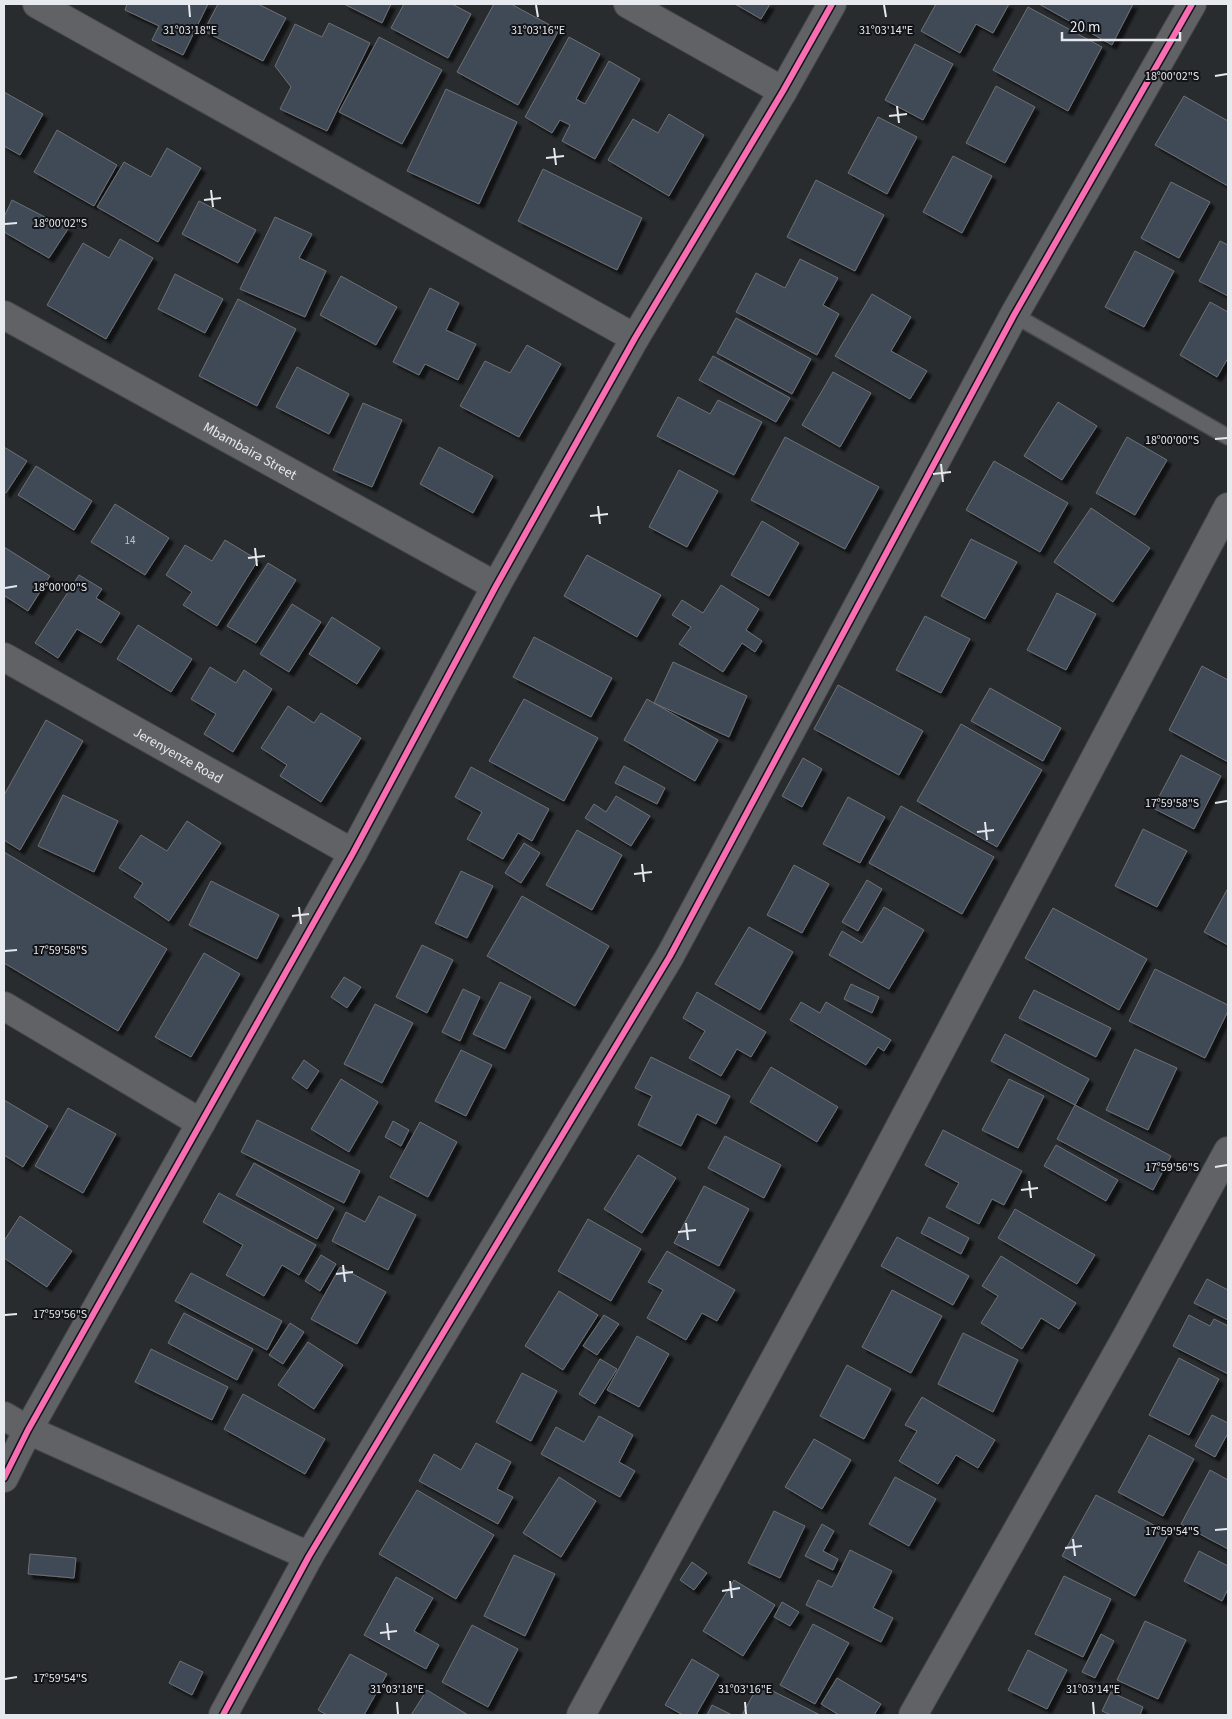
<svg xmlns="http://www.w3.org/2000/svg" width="1232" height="1719" font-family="'Source Sans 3',sans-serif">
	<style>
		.building { fill: #414a57; stroke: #6d7073; filter: url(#shadow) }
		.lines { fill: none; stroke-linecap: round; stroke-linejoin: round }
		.lane-casing { stroke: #45474a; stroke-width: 18 }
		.street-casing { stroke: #45474a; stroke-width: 30 }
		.secondary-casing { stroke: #45474a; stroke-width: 30 }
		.lane { stroke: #606265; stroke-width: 15 }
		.street { stroke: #606265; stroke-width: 28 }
		.secondary { stroke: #606265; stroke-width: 28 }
		.cycleway-casing { stroke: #111317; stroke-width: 9 }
		.cycleway { stroke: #f96db3; stroke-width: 6 }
		.ticks { fill: none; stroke: #e6e9ee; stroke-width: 2 }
		.labels { text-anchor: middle; stroke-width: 4; stroke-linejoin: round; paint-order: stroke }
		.number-label { font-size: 11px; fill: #bdc1c8 }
		.street-label { font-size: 14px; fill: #e6e9ee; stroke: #111317 }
		.ticks-label { font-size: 12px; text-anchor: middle; fill: #e6e9ee; stroke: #111317; stroke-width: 4; stroke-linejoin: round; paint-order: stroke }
	</style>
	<defs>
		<filter id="shadow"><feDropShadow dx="4.5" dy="4.5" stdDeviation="1" flood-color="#0009"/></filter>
	</defs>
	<rect width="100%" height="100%" fill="#292c2f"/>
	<g class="building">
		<path d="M127,4H208L183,55L152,40L159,26L125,10Z"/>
		<path d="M218,4H258L286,18L263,61L204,31Z"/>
		<path d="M344,4H391L382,23Z"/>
		<path d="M404,4H452L471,14L448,58L391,28Z"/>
		<path d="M494,4H511L559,30L518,105L457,72Z"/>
		<path d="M735,4H770L761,19Z"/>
		<path d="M936,4H1009L993,33L976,24L960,53L921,31Z"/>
		<path d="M1039,4H1133L1112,45Z"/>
		<path d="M1028,7L1102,47L1068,111L993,70Z"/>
		<path d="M329,23L370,43L327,131L280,109L291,87L275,66L295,24L322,37Z"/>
		<path d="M379,37L442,70L402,144L339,112Z"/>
		<path d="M569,37L600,54L576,99L585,104L609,61L640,79L595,159L562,141L570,125L560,120L552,133L525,117Z"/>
		<path d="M915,44L953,64L923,120L885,100Z"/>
		<path d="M996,86L1035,107L1005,163L966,143Z"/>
		<path d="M446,89L517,122L479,204L407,171Z"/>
		<path d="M4,92L43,114L20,155L4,146Z"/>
		<path d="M1184,96L1228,121V186L1155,145Z"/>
		<path d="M669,114L704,135L669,196L608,160L633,119L658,133Z"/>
		<path d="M878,117L917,137L887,194L848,173Z"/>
		<path d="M57,130L117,165L94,206L34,172Z"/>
		<path d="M167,148L201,168L158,242L97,207L124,162L151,177Z"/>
		<path d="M953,156L992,176L962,233L923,212Z"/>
		<path d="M543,169L642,218L617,270L518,221Z"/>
		<path d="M816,180L884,215L855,271L787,237Z"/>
		<path d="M1171,182L1210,202L1179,258L1141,238Z"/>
		<path d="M12,200L68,229L49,258L4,232V217Z"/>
		<path d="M199,201L256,230L238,263L182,234Z"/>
		<path d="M275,217L312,234L299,258L326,271L305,317L240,289Z"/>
		<path d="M120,239L153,258L106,339L47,305L83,243L109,258Z"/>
		<path d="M1220,241L1228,245V296L1199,281Z"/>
		<path d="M1135,251L1174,271L1144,327L1105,307Z"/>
		<path d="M800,259L838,278L823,305L839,314L817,355L736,312L756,273L785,288Z"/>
		<path d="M175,274L223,299L205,333L158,309Z"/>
		<path d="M341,276L397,307L376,345L320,315Z"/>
		<path d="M430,288L459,303L446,330L476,344L458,380L425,364L419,375L393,362Z"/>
		<path d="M872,294L911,317L891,351L927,371L910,399L835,356Z"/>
		<path d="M238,299L296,329L257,406L199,376Z"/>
		<path d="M1210,302L1228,312V358L1217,377L1180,355Z"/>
		<path d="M736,318L811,359L792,394L717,353Z"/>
		<path d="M527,345L561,364L519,437L460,406L485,361L510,373Z"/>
		<path d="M713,356L790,398L776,422L699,380Z"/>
		<path d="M297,367L349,394L329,434L276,407Z"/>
		<path d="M833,372L871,393L840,447L802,425Z"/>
		<path d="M678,397L710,414L718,400L762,422L734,475L657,436Z"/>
		<path d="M1058,402L1097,426L1062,480L1024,456Z"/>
		<path d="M363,403L402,420L372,487L333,470Z"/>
		<path d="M785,437L879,487L845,549L751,500Z"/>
		<path d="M1127,437L1167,460L1135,515L1096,493Z"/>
		<path d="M4,447L27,461L6,493L4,492Z"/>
		<path d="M439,447L493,476L473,513L420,484Z"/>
		<path d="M994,461L1068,503L1040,552L966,510Z"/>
		<path d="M36,466L92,501L74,530L18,495Z"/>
		<path d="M679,470L718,491L687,547L649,527Z"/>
		<path d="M115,504L169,538L145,575L91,542Z"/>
		<path d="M1091,508L1150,548L1113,602L1054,562Z"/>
		<path d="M762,521L799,543L769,596L731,575Z"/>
		<path d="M971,539L1017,562L985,619L941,596Z"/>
		<path d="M225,540L258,560L217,626L183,605L192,592L166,575L185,545L212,561Z"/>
		<path d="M4,547L50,576L28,611L5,596L4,598Z"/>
		<path d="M587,555L661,595L637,637L564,596Z"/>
		<path d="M268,563L296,580L256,643L227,626Z"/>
		<path d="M79,575L102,589L96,598L120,613L101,643L77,629L58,658L35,643Z"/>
		<path d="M721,585L759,609L746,630L762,641L755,652L742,643L723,672L679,644L691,627L672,615L682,600L703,613Z"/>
		<path d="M1057,593L1096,614L1066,670L1027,650Z"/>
		<path d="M292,604L321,622L289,672L260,654Z"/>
		<path d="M925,616L970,639L941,693L896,670Z"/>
		<path d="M332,617L380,648L357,684L309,654Z"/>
		<path d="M138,625L192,659L171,692L117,659Z"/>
		<path d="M534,637L612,678L591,717L513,677Z"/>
		<path d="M673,662L747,696L729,737L654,703Z"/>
		<path d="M1202,666L1228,680V762L1169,730Z"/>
		<path d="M210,667L236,683L244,670L272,689L233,752L204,734L216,714L191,699Z"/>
		<path d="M838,685L923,731L899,775L814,729Z"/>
		<path d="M990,688L1061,728L1043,761L971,721Z"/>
		<path d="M524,699L598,738L564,801L489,761Z"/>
		<path d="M647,699L718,740L695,781L624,740Z"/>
		<path d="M288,706L314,723L321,713L361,738L321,802L280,776L287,765L261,748Z"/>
		<path d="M46,720L83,741L20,850L4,840V795Z"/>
		<path d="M961,724L1042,770L997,847L917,801Z"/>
		<path d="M1181,755L1221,776L1194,829L1153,808Z"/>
		<path d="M803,758L822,769L802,807L782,796Z"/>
		<path d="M624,766L665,788L657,804L615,783Z"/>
		<path d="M471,767L549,809L532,841L518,833L503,859L467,839L482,812L455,797Z"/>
		<path d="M63,795L118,821L94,872L38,846Z"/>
		<path d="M616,796L650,816L631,846L585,818L594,804L606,812Z"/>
		<path d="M848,797L885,817L860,863L823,844Z"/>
		<path d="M901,806L994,857L962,914L869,863Z"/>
		<path d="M187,821L221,843L169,921L134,897L143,883L119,868L141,835L167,851Z"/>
		<path d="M1143,829L1187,851L1157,907L1115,886Z"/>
		<path d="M577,830L622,855L592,910L546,885Z"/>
		<path d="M524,843L540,853L521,883L505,873Z"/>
		<path d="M4,852L167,949L118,1031L4,963Z"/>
		<path d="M794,865L829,884L802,933L767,915Z"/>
		<path d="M461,871L493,886L467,938L435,923Z"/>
		<path d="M867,880L882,889L858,931L842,922Z"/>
		<path d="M211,881L279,915L257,959L189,925Z"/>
		<path d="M1228,888V945L1204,932Z"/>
		<path d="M522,896L609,946L575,1006L487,956Z"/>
		<path d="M884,907L924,930L889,989L829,955L842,931L862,943Z"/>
		<path d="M1053,908L1147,959L1119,1010L1025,958Z"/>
		<path d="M749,927L793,952L760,1010L715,984Z"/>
		<path d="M422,945L453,960L427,1013L396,997Z"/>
		<path d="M204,953L240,974L191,1057L155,1037Z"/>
		<path d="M1155,969L1228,1005V1011L1205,1058L1129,1021Z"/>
		<path d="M344,977L361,987L347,1008L331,997Z"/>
		<path d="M500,982L531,997L505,1049L473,1034Z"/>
		<path d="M851,984L879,997L872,1013L844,999Z"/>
		<path d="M463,989L480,997L460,1041L442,1032Z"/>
		<path d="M1034,990L1111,1028L1096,1057L1019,1018Z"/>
		<path d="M697,992L766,1032L751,1057L737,1049L721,1076L689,1058L705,1031L683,1018Z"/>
		<path d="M801,1002L820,1013L826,1002L891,1040L884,1051L878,1047L866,1065L790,1020Z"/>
		<path d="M375,1004L413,1023L382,1083L344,1064Z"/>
		<path d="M1005,1034L1089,1079L1075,1105L991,1061Z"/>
		<path d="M1135,1049L1177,1068L1148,1130L1106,1110Z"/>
		<path d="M461,1050L492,1065L466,1116L435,1101Z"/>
		<path d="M651,1057L730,1096L716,1124L697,1114L681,1146L638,1125L652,1096L635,1088Z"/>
		<path d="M304,1060L319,1071L307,1089L292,1078Z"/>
		<path d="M771,1067L838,1107L817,1142L750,1102Z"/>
		<path d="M341,1079L378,1102L349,1152L311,1129Z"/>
		<path d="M1009,1079L1044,1096L1018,1148L982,1130Z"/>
		<path d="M4,1100L48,1126L23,1167L4,1155Z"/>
		<path d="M1075,1105L1171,1156L1153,1190L1057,1139Z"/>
		<path d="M68,1108L116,1134L83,1193L35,1166Z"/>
		<path d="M257,1120L360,1171L344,1203L241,1152Z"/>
		<path d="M393,1121L409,1130L401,1146L385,1137Z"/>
		<path d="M420,1122L457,1142L428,1197L390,1177Z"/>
		<path d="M943,1130L1022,1171L1004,1205L992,1199L979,1224L946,1207L959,1183L925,1165Z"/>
		<path d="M725,1136L781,1165L764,1198L708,1168Z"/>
		<path d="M1056,1145L1118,1180L1106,1201L1044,1166Z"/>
		<path d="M638,1155L676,1178L642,1233L604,1209Z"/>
		<path d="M254,1163L334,1208L317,1239L236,1195Z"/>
		<path d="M704,1186L749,1209L719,1266L674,1243Z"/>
		<path d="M219,1193L316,1245L299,1275L282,1265L264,1296L226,1275L243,1245L203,1222Z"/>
		<path d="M379,1196L416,1215L388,1270L332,1241L346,1212L365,1222Z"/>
		<path d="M1015,1209L1095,1255L1077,1284L998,1238Z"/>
		<path d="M20,1216L72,1251L47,1287L4,1258V1241Z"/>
		<path d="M929,1217L969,1238L961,1254L921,1233Z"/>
		<path d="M588,1219L641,1249L611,1301L558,1271Z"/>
		<path d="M897,1237L969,1276L953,1305L881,1266Z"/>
		<path d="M667,1251L735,1290L717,1321L702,1313L686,1340L647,1318L663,1290L648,1282Z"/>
		<path d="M321,1255L336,1264L320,1291L305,1281Z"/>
		<path d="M1001,1256L1076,1303L1059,1329L1041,1318L1022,1349L981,1323L998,1296L982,1286Z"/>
		<path d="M340,1267L386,1292L357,1344L311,1319Z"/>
		<path d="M191,1273L282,1321L267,1350L175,1301Z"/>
		<path d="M1207,1279L1228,1290V1320L1194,1303Z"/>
		<path d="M892,1290L942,1316L911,1373L862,1347Z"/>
		<path d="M559,1291L598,1315L563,1370L525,1346Z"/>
		<path d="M184,1313L253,1349L237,1380L168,1343Z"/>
		<path d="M604,1315L619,1324L597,1355L583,1346Z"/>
		<path d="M1189,1315L1210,1326L1214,1319L1228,1326V1374L1173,1346Z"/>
		<path d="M290,1323L304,1332L283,1364L269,1355Z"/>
		<path d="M963,1333L1018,1360L993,1412L938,1384Z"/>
		<path d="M637,1336L669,1354L639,1407L607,1390Z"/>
		<path d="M308,1342L343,1365L314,1409L278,1385Z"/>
		<path d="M151,1349L228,1387L212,1420L135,1382Z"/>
		<path d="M1179,1358L1219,1379L1189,1435L1149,1415Z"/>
		<path d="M600,1359L617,1369L595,1404L579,1394Z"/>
		<path d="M847,1365L891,1389L864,1439L820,1416Z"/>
		<path d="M522,1373L557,1391L531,1441L496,1422Z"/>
		<path d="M243,1394L325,1439L305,1474L224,1429Z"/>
		<path d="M922,1397L995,1440L978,1468L956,1455L938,1484L899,1461L917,1431L905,1425Z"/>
		<path d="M1212,1415L1228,1423V1433L1215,1457L1195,1446Z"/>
		<path d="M599,1416L633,1435L619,1462L635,1471L620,1497L541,1454L556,1427L584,1442Z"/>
		<path d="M1149,1435L1194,1459L1163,1516L1118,1492Z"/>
		<path d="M814,1439L851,1460L822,1509L785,1487Z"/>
		<path d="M476,1443L511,1462L497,1489L513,1497L498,1524L419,1481L434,1454L461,1470Z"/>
		<path d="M1210,1470L1228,1480V1549L1181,1524Z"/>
		<path d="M559,1477L596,1501L561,1557L523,1533Z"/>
		<path d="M895,1477L936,1499L909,1546L869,1524Z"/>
		<path d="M417,1490L494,1535L456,1599L379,1554Z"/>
		<path d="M1096,1495L1169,1533L1135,1596L1062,1556Z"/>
		<path d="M774,1511L805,1526L780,1578L748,1563Z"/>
		<path d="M822,1524L834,1531L823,1551L838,1559L833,1570L805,1556Z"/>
		<path d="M850,1550L892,1571L873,1608L893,1618L881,1642L806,1605L818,1580L832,1587Z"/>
		<path d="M1199,1551L1228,1566V1589L1222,1601L1184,1581Z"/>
		<path d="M30,1554L76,1558L74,1578L28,1574Z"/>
		<path d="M514,1555L555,1574L525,1636L484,1616Z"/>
		<path d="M692,1562L707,1573L694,1590L680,1580Z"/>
		<path d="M1064,1576L1111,1599L1083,1657L1035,1634Z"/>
		<path d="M396,1577L433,1598L414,1631L439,1645L426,1669L364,1635Z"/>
		<path d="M734,1580L775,1605L743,1656L703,1631Z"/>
		<path d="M782,1602L799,1612L790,1626L774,1617Z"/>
		<path d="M1145,1621L1186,1640L1158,1699L1117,1680Z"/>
		<path d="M813,1624L849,1643L815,1704L780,1685Z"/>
		<path d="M472,1625L518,1649L488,1707L442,1682Z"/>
		<path d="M1101,1634L1114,1641L1095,1678L1082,1672Z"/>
		<path d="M1028,1650L1067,1670L1047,1709L1008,1690Z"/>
		<path d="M350,1654L387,1674L364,1715H327L318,1710Z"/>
		<path d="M692,1659L719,1675L696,1715H683L665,1705Z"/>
		<path d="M180,1661L203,1672L192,1695L169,1683Z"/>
		<path d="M837,1678L881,1704L874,1715H839L821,1704Z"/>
		<path d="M759,1684L820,1715H742Z"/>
		<path d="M427,1690L468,1715H411Z"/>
		<path d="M1111,1692L1143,1707L1140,1715H1111L1102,1711Z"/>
		<path d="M712,1705L732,1715H707Z"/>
	</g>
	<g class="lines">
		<defs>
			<path id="lane" d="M1014,315L1228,437"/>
			<g id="street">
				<path d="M37,4L635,338"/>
				<path d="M628,4L783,91"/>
				<path id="s1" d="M4,315L496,586"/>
				<path id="s2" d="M4,657L353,853"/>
				<path d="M4,1006L201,1123"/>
				<path d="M4,1416L28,1430L309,1556"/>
				<path d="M223,1715L309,1556L670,956L1014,315L1192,4"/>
				<path d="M581,1715L857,1208L1228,507"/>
				<path d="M913,1715L1126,1338L1228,1151"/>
			</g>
			<path id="secondary" d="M4,1478L28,1430L353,853L496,586L635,338L783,91L832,4"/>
		</defs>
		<use href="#lane" class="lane-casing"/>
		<use href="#street" class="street-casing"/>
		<use href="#secondary" class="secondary-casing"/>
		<use href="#lane" class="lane"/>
		<use href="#street" class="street"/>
		<use href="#secondary" class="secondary"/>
		<defs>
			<g id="cycleway">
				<path d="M4,1478L28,1430L353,853L496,586L635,338L783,91L832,4"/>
				<path d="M223,1715L309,1556L670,956L1014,315L1192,4"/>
			</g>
		</defs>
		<use href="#cycleway" class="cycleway-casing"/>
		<use href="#cycleway" class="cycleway"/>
	</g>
	<path class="ticks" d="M189,5L190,17M536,5L538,17M884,5L886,17M1215,76L1227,74M897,106L899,123M889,116L907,114M554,148L556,165M546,158L564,156M211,190L213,207M204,200L221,198M5,224L17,223M1215,439L1227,438M941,464L943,482M933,474L951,472M598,506L600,524M590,516L608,514M255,548L257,566M248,558L265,556M5,588L17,586M1215,803L1227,801M985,822L987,840M977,832L994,830M642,864L644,882M634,874L652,872M299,907L301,924M292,916L309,914M5,951L17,950M1215,1167L1227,1165M1029,1181L1031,1198M1021,1190L1038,1188M686,1223L688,1240M678,1232L696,1230M343,1265L345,1282M336,1274L353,1272M5,1315L17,1314M1215,1530L1227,1529M1073,1539L1075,1556M1065,1548L1082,1546M730,1581L732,1598M722,1591L740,1588M387,1623L389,1640M380,1633L397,1631M5,1679L17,1677M397,1702L398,1714M745,1702L746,1714M1093,1702L1094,1714"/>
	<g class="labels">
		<g class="number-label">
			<text x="130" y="544">14</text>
		</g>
		<g class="street-label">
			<text dy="5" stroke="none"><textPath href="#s1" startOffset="281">Mbambaira Street</textPath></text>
			<text dy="5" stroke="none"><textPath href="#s2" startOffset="200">Jerenyenze Road</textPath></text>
		</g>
	</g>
	<g class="ticks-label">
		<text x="190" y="34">31°03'18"E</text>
		<text x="538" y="34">31°03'16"E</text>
		<text x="886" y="34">31°03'14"E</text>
		<text x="1172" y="80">18°00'02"S</text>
		<text x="60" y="227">18°00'02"S</text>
		<text x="1172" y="444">18°00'00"S</text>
		<text x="60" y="591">18°00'00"S</text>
		<text x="1172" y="807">17°59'58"S</text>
		<text x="60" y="954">17°59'58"S</text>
		<text x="1172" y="1171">17°59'56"S</text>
		<text x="60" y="1318">17°59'56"S</text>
		<text x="1172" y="1535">17°59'54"S</text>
		<text x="60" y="1682">17°59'54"S</text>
		<text x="397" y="1693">31°03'18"E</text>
		<text x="745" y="1693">31°03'16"E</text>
		<text x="1093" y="1693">31°03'14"E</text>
	</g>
	<rect width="1232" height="1719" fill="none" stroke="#e6e9ee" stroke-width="10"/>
	<path d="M1062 32v8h118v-8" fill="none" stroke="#e6e9ee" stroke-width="2.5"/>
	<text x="1070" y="32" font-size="15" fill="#e6e9ee" stroke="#111317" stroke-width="4" paint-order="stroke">20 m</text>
</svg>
